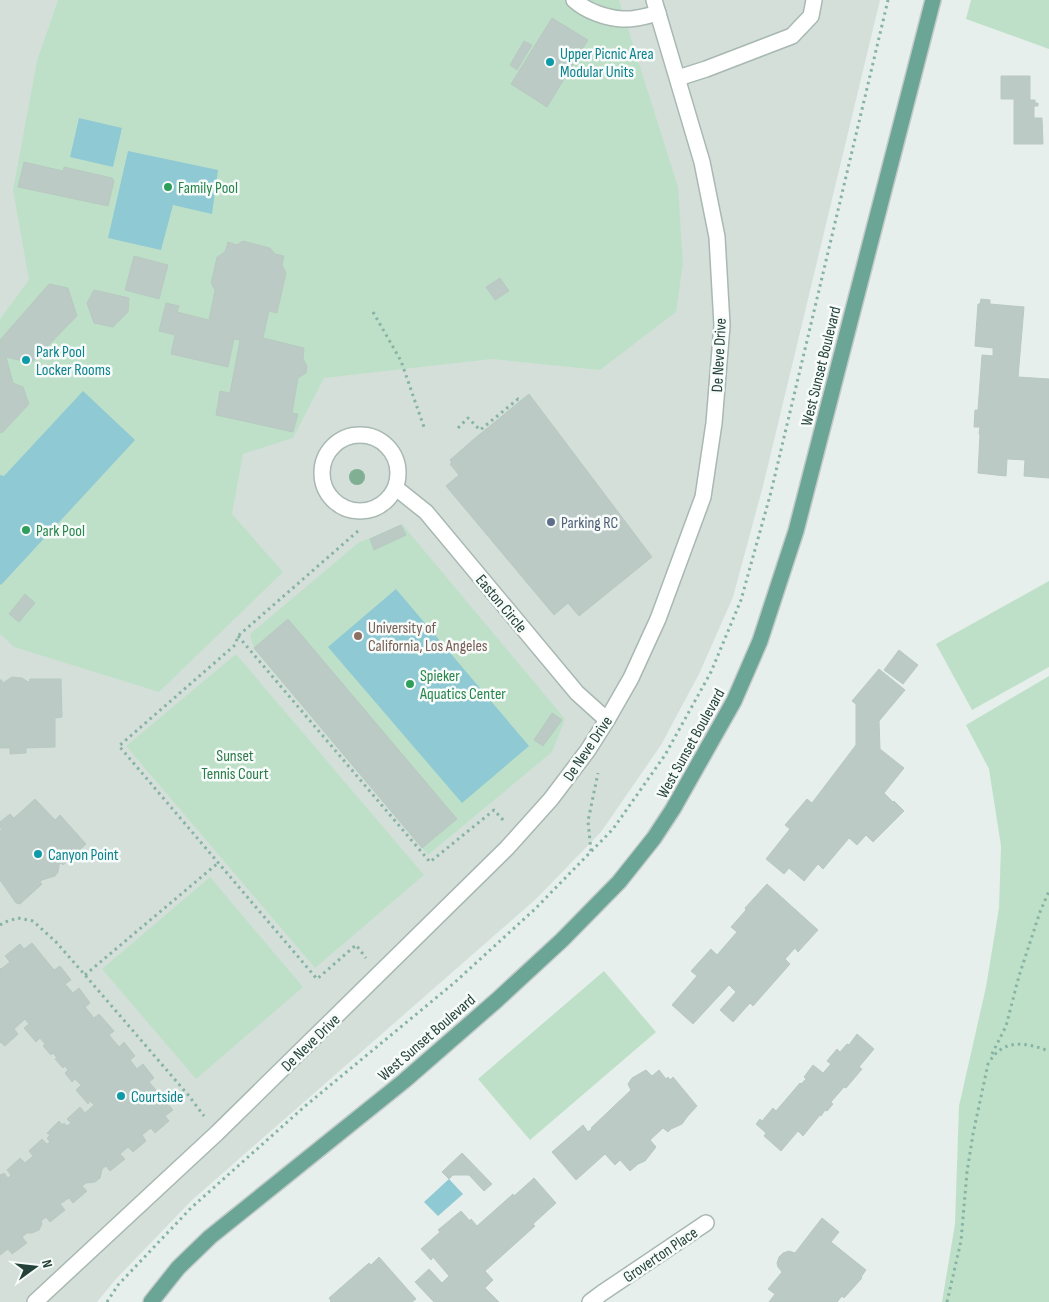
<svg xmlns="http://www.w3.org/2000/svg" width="1049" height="1302" font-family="'Sofia Sans Condensed',sans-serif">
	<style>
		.built { fill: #d4dfda }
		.green { fill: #bfe0c8 }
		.water { fill: #8ec9d4 }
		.building { fill: #bbcac4; stroke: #b8c9c2 }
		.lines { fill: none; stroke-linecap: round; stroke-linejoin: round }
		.minor-casing { stroke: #a8b8b2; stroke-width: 18 }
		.major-casing { stroke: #c2cac8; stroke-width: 18 }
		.path { stroke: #86b3a5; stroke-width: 3; stroke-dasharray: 2.5 4; stroke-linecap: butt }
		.minor { stroke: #fff; stroke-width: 15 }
		.major { stroke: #6aa596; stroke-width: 15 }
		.tree { fill: #80af93 }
		.culture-dot { fill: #0f9aa8; stroke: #f7fbf9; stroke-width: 2 }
		.leisure-dot { fill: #2e9e5b; stroke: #f7fbf9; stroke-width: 2 }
		.service-dot { fill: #5c6f8a; stroke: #f7fbf9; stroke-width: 2 }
		.education-dot { fill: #8d6e63; stroke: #f7fbf9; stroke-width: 2 }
		.labels { text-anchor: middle; stroke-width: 5; stroke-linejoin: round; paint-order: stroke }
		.culture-label { font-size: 16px; fill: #0d838f; stroke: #f7fbf9; text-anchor: start }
		.leisure-label { font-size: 16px; fill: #27864d; stroke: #f7fbf9; text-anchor: start }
		.street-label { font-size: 16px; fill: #24423a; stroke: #f7fbf9 }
		.service-label { font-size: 16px; fill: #4e5e75; stroke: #f7fbf9; text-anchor: start }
		.education-label { font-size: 16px; fill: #785e54; stroke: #f7fbf9; text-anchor: start }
		.park-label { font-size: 16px; fill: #2d7a4b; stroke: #f7fbf9 }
	</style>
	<rect width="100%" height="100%" fill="#e6efeb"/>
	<path class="built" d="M0,0H880L763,486L733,597L699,674L661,745L601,832L536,899L192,1200L115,1280L97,1302H0Z"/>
	<g class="green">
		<path d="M58,0H619L678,187L683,263L676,312L600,370L492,359L324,378L293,438L243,454L232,514L283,572L159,692L14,647L0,634V319L29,280L13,190L37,61Z"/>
		<path d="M971,0H1049V49L966,19Z"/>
		<path d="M402,524L565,719L552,752L428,855L254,649L250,634L358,543Z"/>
		<path d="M1049,581V667L972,710L936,644Z"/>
		<path d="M236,654L424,875L315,968L126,746Z"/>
		<path d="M1049,676V1302H942L955,1224L959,1106L986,987L999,908L1001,846L989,769L966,725Z"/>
		<path d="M210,877L303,987L196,1079L102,969Z"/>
		<path d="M604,971L656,1032L530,1140L478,1079Z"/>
	</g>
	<g class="water">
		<path d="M79,118L122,128L113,167L70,157Z"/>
		<path d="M128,151L218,170L212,214L173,205L161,250L108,238Z"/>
		<path d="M83,391L135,440L1,585L0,584V475L4,476Z"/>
		<path d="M396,589L529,746L462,803L328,647Z"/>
		<path d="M449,1179L463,1194L438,1216L424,1202Z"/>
	</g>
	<g class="building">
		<path d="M552,18L588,40L547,107L511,84Z"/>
		<path d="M524,41L532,45L517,70L510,65Z"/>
		<path d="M1001,76H1030V100H1035V103H1038V106H1034V118H1042L1043,144H1014V99H1001Z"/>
		<path d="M24,162L63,171L64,167L112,178L114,181L108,206L18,187Z"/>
		<path d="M243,241L270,248L275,254L284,256L282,265L286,273L277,313L269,311L263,338L304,348L303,359L307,366L306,373L298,378L292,413L298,414L293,432L216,415L220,391L230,393L240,340L234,339L228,367L171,354L175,335L159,331L166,303L179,306L177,312L209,320L215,290L211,283L217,257L225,252L228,242L237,245Z"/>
		<path d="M134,256L168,265L159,299L125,290Z"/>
		<path d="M500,278L509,291L495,300L486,287Z"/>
		<path d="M49,284L68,288L77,316L31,363L6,357L13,383L23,387L29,404L2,433L0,432V340Z"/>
		<path d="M94,290L129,298L128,312L113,327L94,323L87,303Z"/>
		<path d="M981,299L990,300V304L1024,307L1018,377L1049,379V478L1024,476L1025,460L1007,459L1006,476L978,473L980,434H979L980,427H974L975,410H978L982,355L993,356V348L975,346L978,304H980Z"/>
		<path d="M529,394L652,557L579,616L568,603L554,615L446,486L459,475L450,464L452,463L450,460L474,439Z"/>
		<path d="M401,525L406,535L374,550L370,539Z"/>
		<path d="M25,594L35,603L19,622L9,614Z"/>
		<path d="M288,619L457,819L422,848L254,648Z"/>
		<path d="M899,650L918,665L903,684L884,670Z"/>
		<path d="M879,669L905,690L879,721L880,749L904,768L884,793L893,802L894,801L904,811L873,842L866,835L857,845L849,838L823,869L818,864L804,881L789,868L784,874L766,859L790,829L785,825L807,799L812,803L856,745V704L852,701Z"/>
		<path d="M12,677L22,678L28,682H29L30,679H61L62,717L55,718V747L26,748V753L10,754V748H0V680H2V683H3Z"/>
		<path d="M552,713L562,720L543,746L534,740Z"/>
		<path d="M35,799L55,820L60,815L86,844L63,865L61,863L59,865L58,872L55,876L42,880L40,882L42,884L20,904L16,903L0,880V831L2,829L0,828V822L10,814L14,818Z"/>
		<path d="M767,884L818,930L798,952L795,948L785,959L790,964L753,1006L750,1003L733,1022L720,1010L736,992L729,985L693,1024L672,1005L697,976L691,971L711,949L717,955L737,932L731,927L746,910L745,908Z"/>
		<path d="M32,943L54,970L60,966L71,980L65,984L73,993L79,988L90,1003L85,1007L94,1018L99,1014L114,1031L109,1035L119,1047L124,1042L135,1056L130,1060L137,1069L143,1064L154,1078L149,1082L173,1110L165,1116L169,1121L155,1133L151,1128L142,1135L146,1141L133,1152L128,1147L120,1154L125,1159L110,1171L106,1166L102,1169L100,1178L95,1182L86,1183L82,1186L87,1191L73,1203L69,1198L60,1204L65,1210L50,1222L46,1217L41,1221L42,1224L39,1230L32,1233H27L22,1237L27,1243L12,1254L8,1249L0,1255V1174L1,1175L4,1173L8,1178L11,1175L7,1170L20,1158L25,1163L33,1156L29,1151L42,1139L47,1144L50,1142L47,1138L50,1135L47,1133L59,1121L62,1125L64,1123L67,1126L71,1123L67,1119L80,1107L85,1113L94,1105L90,1101L88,1104L76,1090L81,1085L75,1079L72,1082L65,1073L68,1070L65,1066L63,1068L55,1059L57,1058L53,1053L51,1055L43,1046L45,1044L40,1038L36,1042L24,1028L29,1024L25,1019L14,1029L18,1034L5,1046L0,1042V968L1,969L10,962L5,956L20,944L24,949Z"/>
		<path d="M857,1034L874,1049L859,1067L862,1069L846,1088L844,1087L831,1102L833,1104L827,1111L825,1110L821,1116L820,1115L803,1136L798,1131L781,1151L764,1136L766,1133L756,1124L760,1119L762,1121L773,1108L776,1111L800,1083L801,1084L806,1079L804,1077L813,1065L823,1073L831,1064L827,1061L837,1049L840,1052L847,1044L849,1045Z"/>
		<path d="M646,1070L652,1076L659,1070L666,1079L668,1077L670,1080L673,1077L697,1106L687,1117L682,1124L671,1129L668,1132L663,1128L650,1140L656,1147L645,1161L638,1164L630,1171L620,1160L615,1165L605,1154L576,1180L552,1152L583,1125L588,1132L592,1129L591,1128L631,1090L628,1084L632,1078Z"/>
		<path d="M462,1153L492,1184L484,1191L469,1175H453L449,1179L442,1172Z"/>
		<path d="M534,1178L556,1203L533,1224L535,1226L485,1271L493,1280L485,1288L499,1302H434L415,1282L429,1269L442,1283L449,1276L433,1257L431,1260L421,1249L440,1232L438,1230L461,1211L470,1221L471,1219L477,1226L513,1194L514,1196Z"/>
		<path d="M822,1218L839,1232L831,1242L866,1270L861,1277L862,1278L844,1298L842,1296L837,1302H769L775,1294L768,1289L782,1272L778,1267L777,1263L779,1257L783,1253L789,1251L795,1253Z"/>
		<path d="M379,1257L416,1299L412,1302H330L331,1301L329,1298L369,1263L371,1265Z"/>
	</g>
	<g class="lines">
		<defs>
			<g id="minor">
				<path d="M574,0C586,11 606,18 622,19C635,20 647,16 658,13"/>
				<path d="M678,78L706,69L792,36L811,16L814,0"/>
				<circle cx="360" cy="473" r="38"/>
				<path d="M396,488L426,512L577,693L607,720"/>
				<path d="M35,1302L217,1133L507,848L551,799L588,750L607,720L631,678L658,619L703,497L714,423L722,325L717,237L702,162L654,0"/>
				<path d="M590,1302L602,1293L706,1223"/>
			</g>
			<path id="major" d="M151,1302L178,1268L210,1237L404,1081L497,1000L562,940L619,882L654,838L673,809L734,701L760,641L796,531L933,0"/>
		</defs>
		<use href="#minor" class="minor-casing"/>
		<use href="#major" class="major-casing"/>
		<g class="path">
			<path d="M373,312L401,361L425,430"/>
			<path d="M458,428L468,418L480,430L518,399L521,401"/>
			<path d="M358,531L238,636L235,645L119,746L317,979L356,945L366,958"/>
			<path d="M238,636L430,862L494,810L504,821"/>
			<path d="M591,851L588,821L598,773"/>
			<path d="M0,925L5,922L18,918L33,921L56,942L85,975L189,1096L204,1116"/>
			<path d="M85,975L218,863"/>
			<path d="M992,1054L1006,1026L1019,976L1040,912L1049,891"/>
			<path d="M107,1302L118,1285L191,1208L304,1107L454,983L535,909L613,829L665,755L711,672L741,600L771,492L888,0"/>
			<path d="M947,1302L961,1241L967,1172L973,1134L988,1064C1003,1038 1024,1042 1049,1051"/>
		</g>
		<use href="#minor" class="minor"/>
		<use href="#major" class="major"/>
	</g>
	<circle class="tree" cx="357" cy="477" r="8"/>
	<g class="culture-dot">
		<circle cx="550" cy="62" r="5"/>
		<circle cx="26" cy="360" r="5"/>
		<circle cx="38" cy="854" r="5"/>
		<circle cx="121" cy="1096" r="5"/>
	</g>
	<g class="leisure-dot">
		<circle cx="168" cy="187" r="5"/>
		<circle cx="26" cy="530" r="5"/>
		<circle cx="410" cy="684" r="5"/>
	</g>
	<circle class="service-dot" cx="551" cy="522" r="5"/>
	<circle class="education-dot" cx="358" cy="636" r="5"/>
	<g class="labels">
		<g class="culture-label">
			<text x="560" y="59">Upper Picnic Area<tspan x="560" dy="18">Modular Units</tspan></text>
			<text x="36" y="357">Park Pool<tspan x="36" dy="18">Locker Rooms</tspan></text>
			<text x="48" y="860">Canyon Point</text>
			<text x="131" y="1102">Courtside</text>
		</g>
		<g class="leisure-label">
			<text x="178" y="193">Family Pool</text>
			<text x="36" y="536">Park Pool</text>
			<text x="420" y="681">Spieker<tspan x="420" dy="18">Aquatics Center</tspan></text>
		</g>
		<g class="street-label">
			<text transform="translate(718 355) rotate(-87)" y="6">De Neve Drive</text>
			<text transform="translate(820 366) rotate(-76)" y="6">West Sunset Boulevard</text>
			<text transform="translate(502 603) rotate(50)" y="6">Easton Circle</text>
			<text transform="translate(690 743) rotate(-61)" y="6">West Sunset Boulevard</text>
			<text transform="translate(587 748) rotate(-56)" y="6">De Neve Drive</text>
			<text transform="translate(426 1037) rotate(-41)" y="6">West Sunset Boulevard</text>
			<text transform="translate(310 1042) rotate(-44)" y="6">De Neve Drive</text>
			<text transform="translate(660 1254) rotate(-34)" y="6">Groverton Place</text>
		</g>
		<g class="service-label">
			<text x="561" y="528">Parking RC</text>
		</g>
		<g class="education-label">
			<text x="368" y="633">University of<tspan x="368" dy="18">California, Los Angeles</tspan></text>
		</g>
		<g class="park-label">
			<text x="235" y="761">Sunset<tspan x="235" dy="18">Tennis Court</tspan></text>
		</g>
	</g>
	<g transform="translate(35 1267) rotate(75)" stroke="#f7fbf9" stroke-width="4" paint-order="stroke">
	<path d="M0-4L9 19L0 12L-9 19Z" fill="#24423a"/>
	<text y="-8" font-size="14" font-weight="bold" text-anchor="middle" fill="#24423a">N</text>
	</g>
</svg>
